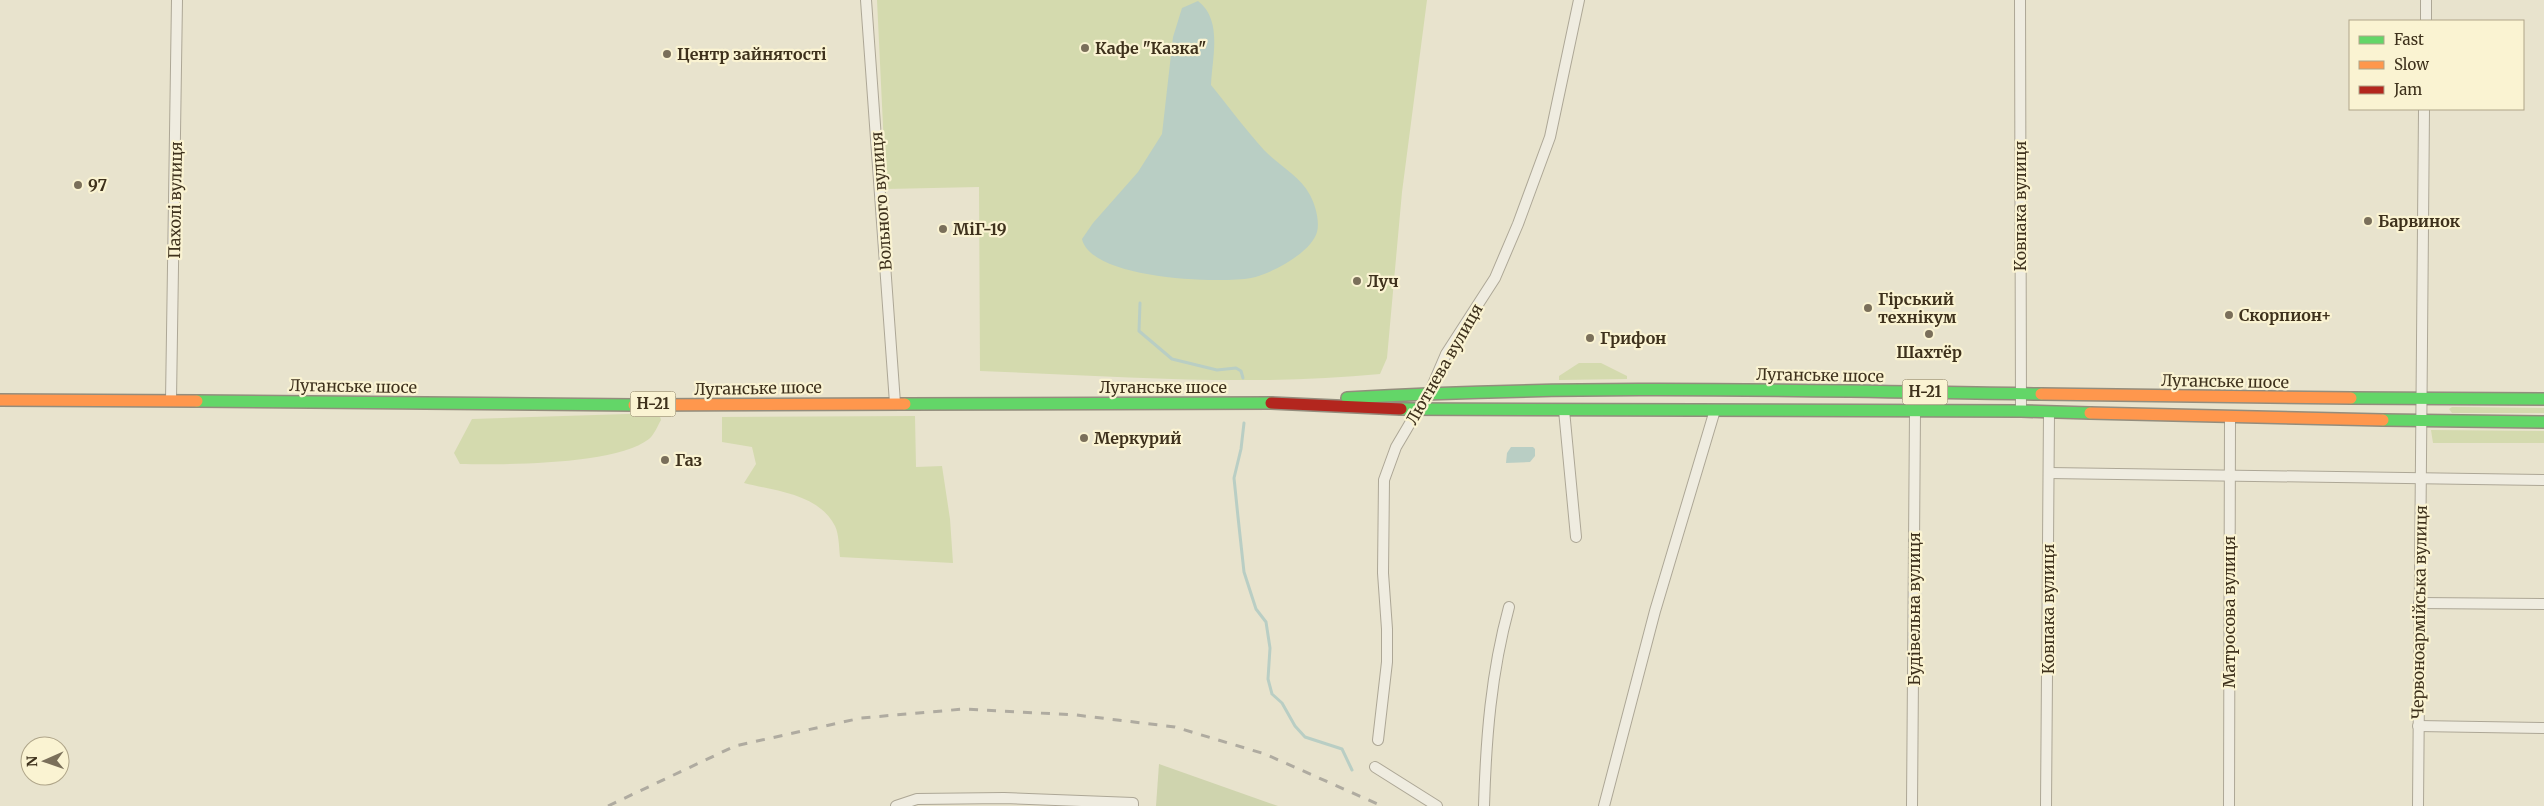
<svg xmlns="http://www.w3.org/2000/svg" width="2544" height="806" font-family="Merriweather,serif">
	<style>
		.green { fill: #d4daae }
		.cemetery { fill: #cfd4ae }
		.water { fill: #b9cec4 }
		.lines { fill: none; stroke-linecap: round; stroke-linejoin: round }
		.stream { stroke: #b9cec4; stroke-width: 3 }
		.street-casing { stroke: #ada796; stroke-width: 12 }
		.fast-casing { stroke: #938d7d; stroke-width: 14 }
		.slow-casing { stroke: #938d7d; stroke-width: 14 }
		.jam-casing { stroke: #938d7d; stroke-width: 14 }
		.street { stroke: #efece0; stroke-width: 10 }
		.fast { stroke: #63d668; stroke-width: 11 }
		.slow { stroke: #ff974d; stroke-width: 11 }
		.jam { stroke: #b3261e; stroke-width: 11 }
		.rail { stroke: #afaba0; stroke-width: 3; stroke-dasharray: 9 9; stroke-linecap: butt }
		.poi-dot { fill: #7a6f5a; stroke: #faf3d2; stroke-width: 2 }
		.labels { text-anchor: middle; stroke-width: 4.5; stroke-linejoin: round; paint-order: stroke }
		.shield { fill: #faf3d2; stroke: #766b53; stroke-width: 1 }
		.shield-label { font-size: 15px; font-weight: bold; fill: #3e311c }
		.poi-label { font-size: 16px; font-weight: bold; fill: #3e311c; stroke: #faf3d2; text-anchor: start }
		.street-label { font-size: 16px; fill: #3e311c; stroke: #faf3d2 }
	</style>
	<rect width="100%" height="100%" fill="#e8e3cd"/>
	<g class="green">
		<path d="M877,0H1427L1402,192L1387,358L1380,374C1250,387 1111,376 980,371L979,187L886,189Z"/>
		<path d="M1579,363H1601L1627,376V379L1559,380V376Z"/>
		<path d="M2452,407L2544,408V413H2452L2449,409Z"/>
		<path d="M659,413L661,420C658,425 654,435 649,439C616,465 502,465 460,464L454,453L472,419Z"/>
		<path d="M915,416L916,467L942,466L950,519L953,563L840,557C839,548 839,534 835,526C819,494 775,491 744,483L756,464L752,447L722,442V417Z"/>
		<path d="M2431,430L2544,431V443H2433Z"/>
	</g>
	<path class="cemetery" d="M1159,764L1278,806H1156Z"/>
	<g class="water">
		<path d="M1198,1C1223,20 1212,58 1211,85C1229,107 1245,129 1264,150C1278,165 1300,176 1310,195C1315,204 1320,221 1317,232C1311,253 1271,274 1251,278C1217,284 1091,279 1082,239L1093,223L1138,172L1162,134L1173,37L1182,8Z"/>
		<path d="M1511,447H1533L1535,449V456L1530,462L1506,463L1507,453Z"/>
	</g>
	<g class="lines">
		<g class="stream">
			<path d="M1140,303L1139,331L1172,359L1217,370L1236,368L1241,371L1243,378"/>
			<path d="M1244,423L1241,449L1234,478L1238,517L1244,572L1256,609L1266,622L1270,648L1268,679L1272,694L1282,703L1295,726L1305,737L1342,749L1352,770"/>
		</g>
		<defs>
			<g id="street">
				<path d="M866,0L895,403"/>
				<path d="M2020,0L2021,411"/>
				<path d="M2426,21V0"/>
				<path d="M1428,396L1446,354L1495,278L1518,224L1550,137L1579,0"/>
				<path d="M171,400L177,0"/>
				<path d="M1564,410L1576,537"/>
				<path d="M2049,473L2544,480"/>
				<path d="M2419,603L2544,604"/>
				<path d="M2418,726L2544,728"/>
				<path d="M1378,740L1387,662V629L1383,573L1384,480L1396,447L1419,408"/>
				<path d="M1375,767L1437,806"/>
				<path d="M896,806L917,799L1004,798L1133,803V806"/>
				<path d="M1484,806C1486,738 1491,673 1509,607"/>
				<path d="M1604,806L1655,611L1715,410"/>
				<path d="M1912,806L1915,412"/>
				<path d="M2046,806L2049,413"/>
				<path d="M2229,806L2230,418"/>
				<path d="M2418,806L2424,109"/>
			</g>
			<g id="fast">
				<path d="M1347,398C1578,384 1810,391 2041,394"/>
				<path d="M2351,398L2544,399"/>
				<path d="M197,401L634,405"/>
				<path d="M905,404L1271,403"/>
				<path d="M1401,409L2021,411L2090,413"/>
				<path d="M2383,420L2544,422"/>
			</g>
			<g id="slow">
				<path d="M2041,394L2351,398"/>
				<path d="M0,400L197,401"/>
				<path d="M634,405L905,404"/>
				<path d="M2090,413L2383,420"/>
			</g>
			<path id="jam" d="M1271,403L1401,409"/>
		</defs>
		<use href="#street" class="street-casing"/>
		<use href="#fast" class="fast-casing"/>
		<use href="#slow" class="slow-casing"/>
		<use href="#jam" class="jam-casing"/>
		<use href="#street" class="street"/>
		<use href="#fast" class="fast"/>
		<use href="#slow" class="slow"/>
		<use href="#jam" class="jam"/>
		<path class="rail" d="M608,806L735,746L861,718L964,709L1076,715L1175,727L1265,754L1382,806"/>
	</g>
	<g class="poi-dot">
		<circle cx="1085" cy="48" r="5"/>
		<circle cx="667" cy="54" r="5"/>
		<circle cx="78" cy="185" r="5"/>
		<circle cx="2368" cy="221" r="5"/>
		<circle cx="943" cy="229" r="5"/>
		<circle cx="1357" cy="281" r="5"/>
		<circle cx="1868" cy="308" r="5"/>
		<circle cx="2229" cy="315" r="5"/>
		<circle cx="1929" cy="334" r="5"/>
		<circle cx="1590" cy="338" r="5"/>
		<circle cx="1084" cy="438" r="5"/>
		<circle cx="665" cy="460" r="5"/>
	</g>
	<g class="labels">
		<g class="shield">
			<rect x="1902.5" y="379.5" width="45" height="25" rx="4"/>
			<rect x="630.5" y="391.5" width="45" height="25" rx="4"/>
		</g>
		<g class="shield-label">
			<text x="1925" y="397">Н-21</text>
			<text x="653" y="409">Н-21</text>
		</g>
		<g class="poi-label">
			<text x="1095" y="54">Кафе "Казка"</text>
			<text x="677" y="60">Центр зайнятості</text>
			<text x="88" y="191">97</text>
			<text x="2378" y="227">Барвинок</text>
			<text x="953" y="235">МіГ-19</text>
			<text x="1367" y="287">Луч</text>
			<text x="1878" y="305">Гірський<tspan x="1878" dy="18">технікум</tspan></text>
			<text x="2239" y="321">Скорпион+</text>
			<text x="1600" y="344">Грифон</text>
			<text x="1929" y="358" text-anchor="middle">Шахтёр</text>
			<text x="1094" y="444">Меркурий</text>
			<text x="675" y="466">Газ</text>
		</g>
		<g class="street-label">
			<text transform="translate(175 200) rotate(-89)" y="6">Пахолі вулиця</text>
			<text transform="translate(881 201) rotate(-94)" y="6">Вольного вулиця</text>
			<text transform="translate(2020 206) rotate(-90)" y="6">Ковпака вулиця</text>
			<text transform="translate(1444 364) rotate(-60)" y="6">Лютнева вулиця</text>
			<text transform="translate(1820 375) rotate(1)" y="6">Луганське шосе</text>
			<text transform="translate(2225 381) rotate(1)" y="6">Луганське шосе</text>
			<text transform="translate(353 386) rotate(1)" y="6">Луганське шосе</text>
			<text x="1163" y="393">Луганське шосе</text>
			<text transform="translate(758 388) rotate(-1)" y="6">Луганське шосе</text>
			<text transform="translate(1914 609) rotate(-90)" y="6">Будівельна вулиця</text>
			<text transform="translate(2048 609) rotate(-90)" y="6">Ковпака вулиця</text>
			<text transform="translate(2229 612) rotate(-90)" y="6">Матросова вулиця</text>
			<text transform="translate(2419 612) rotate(-89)" y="6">Червоноармійська вулиця</text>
		</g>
	</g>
	<rect x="2349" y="20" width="175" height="90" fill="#faf3d2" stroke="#afa589"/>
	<rect x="2359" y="36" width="25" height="8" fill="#63d668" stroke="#afa589"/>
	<text x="2394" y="45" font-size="15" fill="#3e311c">Fast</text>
	<rect x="2359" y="61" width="25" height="8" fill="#ff974d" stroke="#afa589"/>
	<text x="2394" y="70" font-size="15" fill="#3e311c">Slow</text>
	<rect x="2359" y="86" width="25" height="8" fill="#b3261e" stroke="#afa589"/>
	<text x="2394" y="95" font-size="15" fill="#3e311c">Jam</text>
	<g transform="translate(45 761) rotate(268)"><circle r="24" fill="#faf3d2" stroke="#afa589"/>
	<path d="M0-4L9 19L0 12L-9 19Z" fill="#7a6f5a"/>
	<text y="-8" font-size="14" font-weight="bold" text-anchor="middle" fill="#3e311c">N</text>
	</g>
</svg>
